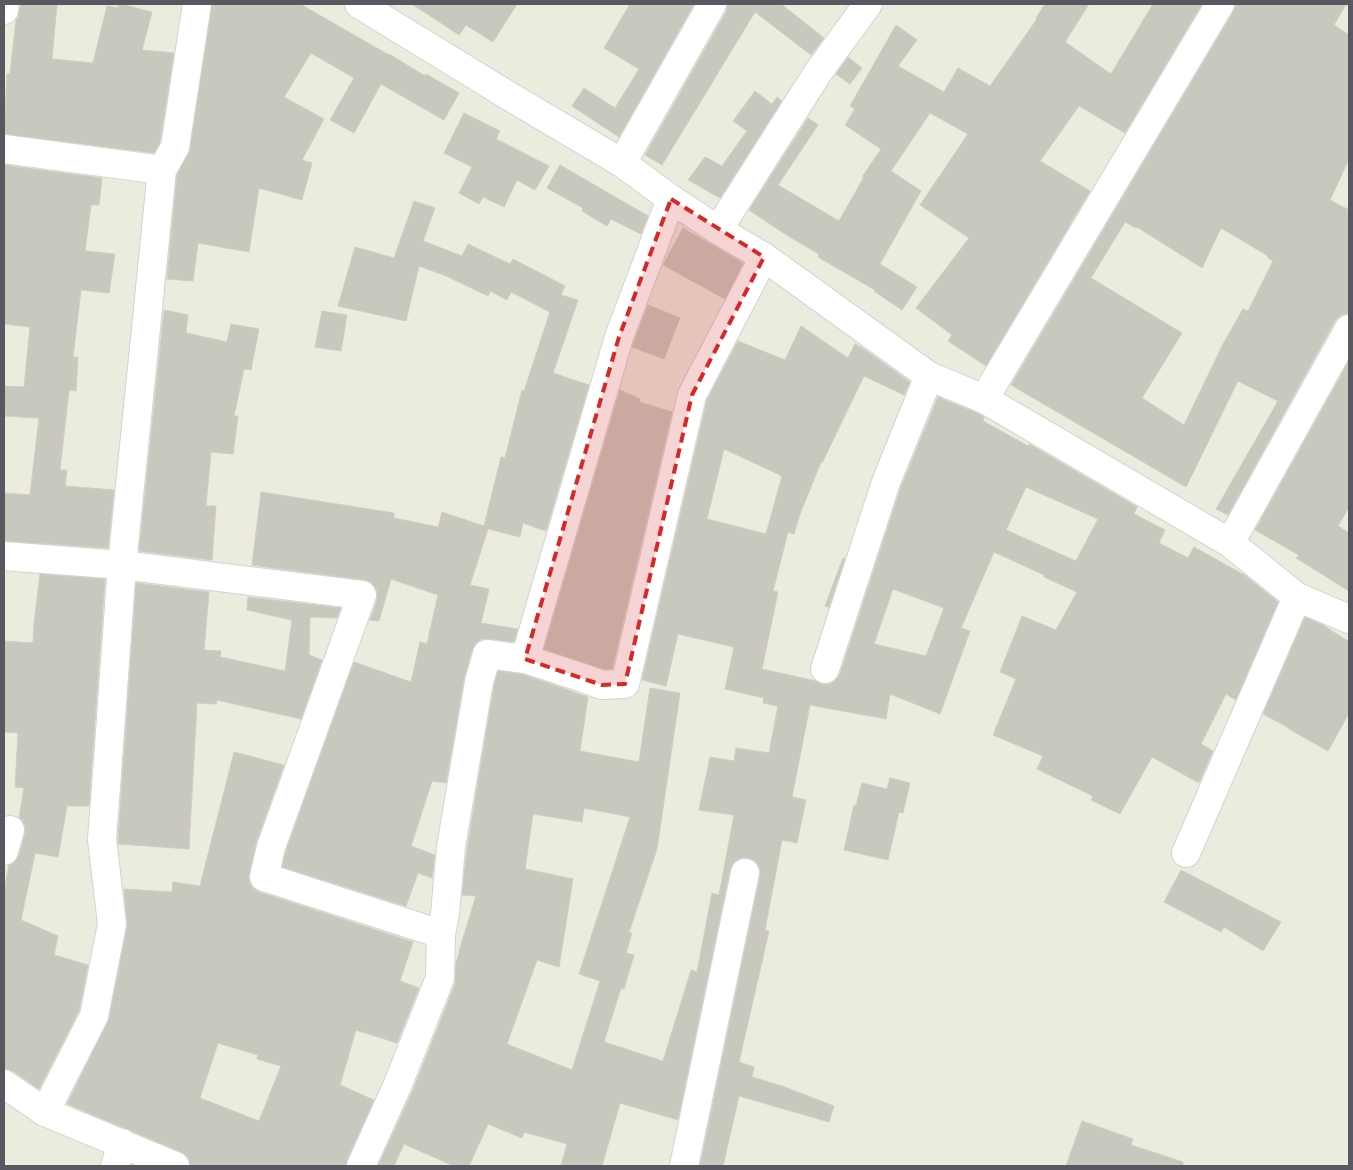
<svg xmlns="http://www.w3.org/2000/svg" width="1353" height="1170" font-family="'DM Sans',sans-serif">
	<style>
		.building { fill: #c8c8be; stroke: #d0cfbd; fill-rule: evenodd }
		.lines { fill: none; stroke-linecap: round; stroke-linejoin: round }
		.minor-casing { stroke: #d2d2d9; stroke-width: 30 }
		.minor { stroke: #fff; stroke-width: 28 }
		.marked { fill: #d62828; fill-opacity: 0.2; stroke: #d62828; stroke-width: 4; stroke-dasharray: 10 6; stroke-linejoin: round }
	</style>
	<rect width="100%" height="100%" fill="#ebecde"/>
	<g class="building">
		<path d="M21,4H57L52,59L93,63L107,6L118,8L119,4H120L152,12L142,50L174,53L160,142L154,153L4,134L7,74H10L16,20L18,18Z"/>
		<path d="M212,4H300L389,55V54L425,76L426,74L459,93L444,120L381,84L354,133L330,120L354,78L311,53L284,97L324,119L302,160L312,163L302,200L259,188L249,252L198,243L193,281L167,279L177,175L190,149Z"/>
		<path d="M412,4H517L493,42L466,25L459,35Z"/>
		<path d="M630,4H694L619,137L572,106L584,88L615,108L639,69L604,48Z"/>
		<path d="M728,4H781L824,38L811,55L755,12L662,165L645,155L726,12Z"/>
		<path d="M1045,4H1089L1065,42L1111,74L1153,4H1202L1125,133L1079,106L1040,161L1090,191L986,366L948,341L952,335L916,308L969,238L920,205L968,134L930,113L891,171L921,191L880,264L917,287L902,310L874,291L875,290L818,257L819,254L788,236L749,210L808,118L818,125L778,185L839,221L864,177H862L881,149L845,125L855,109L850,106L896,25L917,40L898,66L944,92L958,68L990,86L1037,19L1036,18Z"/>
		<path d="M1236,4H1346L1334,25L1349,35V159L1330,200L1349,210V313L1341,315L1335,321L1228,515L1216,509L1278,401L1238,381L1186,487L1011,385L1233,12ZM1125,222L1136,228L1137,227L1202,268L1221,228L1268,256V258L1273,261L1248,311L1243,309L1223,344L1184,425L1142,398L1182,333L1091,278Z"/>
		<path d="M848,57L862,68L850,84L836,74Z"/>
		<path d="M755,91L772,104L777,97L782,101L720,198L688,180L705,157L722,166L747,131L733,121Z"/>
		<path d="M464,113L500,131L496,139L549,166L535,190L517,180L504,207L483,197L479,204L459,193L472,167L444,153Z"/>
		<path d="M4,165L102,178L99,205H91L85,251L115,254L109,293L81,290L73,357H78L76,391L69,390L60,470H67L65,486L114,490L108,548L4,541V493L30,495L39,418L5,416L6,412H4V386L24,387L30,327L4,324Z"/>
		<path d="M560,165L648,216L641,234L611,219L607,226L582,211L583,208L547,188Z"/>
		<path d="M414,201L435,208L423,241L462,256L468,244L510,264L513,259L565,286L561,295L578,300L553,373L589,385L546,531L523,523L520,537L488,529L470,585L489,589L481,623L518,629L514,642L489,639H482L476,643L472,650L464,679L446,783L432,781L411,846L435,855L432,878L418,873L406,906L282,867L286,851L354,662L411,682L420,642L427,644L438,595L391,579L379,621L370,620L377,600V591L372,583L364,580L252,565L261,492L394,513V518L438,527L442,512L484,526L501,457L505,458L522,390L524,391L550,312L511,292L507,300L490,291L488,296L444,275L419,266L406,321L338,306L355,247L394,258Z"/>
		<path d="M683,228L743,263L725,299L663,265Z"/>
		<path d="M648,305L680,318L664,359L632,347Z"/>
		<path d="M164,310L188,315L186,333L227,342L231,324L259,329L251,370L244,369L234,416H238L233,454L211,452L206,506H216L212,560L139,551Z"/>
		<path d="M322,311L347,315L341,351L315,347Z"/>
		<path d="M801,326L848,358L855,344L864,349L910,382L904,395L864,376L822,463L821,462L800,514L794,534L788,532L773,591L778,592L762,669L816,681L821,684H829L835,681L840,674L901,487L938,397L977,413L984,417L983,421L1028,446L1029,444L1031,445L1137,507L1134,514L1165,530L1159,543L1188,558L1194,547L1246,576L1278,602L1236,700L1226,694L1201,744L1213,751L1199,783L1152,757L1120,814L1091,800L1093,796L1037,769L1043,756L993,735L1016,679L1000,672L1022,616L1056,630L1077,592L1044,577V575L994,552L961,628L970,631L940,714L890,694L886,719L810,705L792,797L806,800L797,843L782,840L765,930L769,931L739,1062L754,1067L752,1077L782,1086L834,1106L829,1122L739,1096L723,1166H700L760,876V869L756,862L749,858H741L734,862L730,870L678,1120L620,1103L602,1166H561L567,1144L524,1132L522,1138L488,1124L469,1166H454L404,1144L394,1166H378L413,1090L455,984L456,962L460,951H459L476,896L462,895L467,849L494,685L498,671L522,674L588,697L580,751L639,762L650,688L680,693L657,849L629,932L632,933L626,953L634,955L624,989L621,988L604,1042L663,1061L691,970L697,972L712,893L719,895L734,815L699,810L710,757L734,761L736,748L769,753L778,706L763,703L764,698L725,689L734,647L678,634L666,686L642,680L707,400L738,341L785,360ZM724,449L782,476L766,534L707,519ZM1026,487L1098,519L1076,561L1006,530ZM893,589L944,608L926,656L874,644ZM584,808L630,817L579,974L600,981L572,1070L507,1044L537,960L559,967L573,879L525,869L533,814L582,822Z"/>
		<path d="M1349,361V507L1338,526L1349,533V591L1296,558L1299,555L1255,530Z"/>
		<path d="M620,390L640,399L639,402L672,412L612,669H604L544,649Z"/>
		<path d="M843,558L845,559L829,607L825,606Z"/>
		<path d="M40,574L105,579L89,806H67L58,857L35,853L21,920L58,936L54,955L88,965L79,1011L39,1089L13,1071L4,1069V891L9,865L15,862L19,855L25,834V827L22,820L19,818L24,788L15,787L18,733L4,732V641L33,643L34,623Z"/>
		<path d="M136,583L209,592L204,650L221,651L220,657L285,671L292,620L247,610L248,597L341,608L337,618L310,617L309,655L322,660L301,719L217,700L216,704L197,703L189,849L118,844V839Z"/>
		<path d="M1305,617L1323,625L1349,642V713L1328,751L1289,729V728L1263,714Z"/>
		<path d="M234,752L284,765L256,843L249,874V882L252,887L259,892L413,942L400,981L419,988L397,1043L356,1030L340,1085L374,1100L347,1160L346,1166H190L188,1157L181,1152L67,1104L109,1019L127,927L124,889L172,892L173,882L200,886ZM218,1043L258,1055L257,1059L281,1066L259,1121L200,1098Z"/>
		<path d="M890,778L910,783L903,813L899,812L888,860L844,850L854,805L856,806L862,783L887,789Z"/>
		<path d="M1181,870L1281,922L1263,951L1224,927L1221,932L1164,902Z"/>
		<path d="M1082,1121L1133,1139L1131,1145L1183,1162V1166H1066Z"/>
	</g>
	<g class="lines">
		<defs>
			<g id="minor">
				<path d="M359,4L514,99L622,163L671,199L718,230L764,257L929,376L984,399L1230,543L1297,597L1349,619"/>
				<path d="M4,10L5,4"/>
				<path d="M4,149L162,170"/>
				<path d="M622,163L712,4"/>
				<path d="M718,230L819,71L868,4"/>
				<path d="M984,399L1220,4"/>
				<path d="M1230,543L1349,329"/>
				<path d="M4,556L122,565L362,595L271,847L264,877L441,934"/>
				<path d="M525,659L619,337L671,199"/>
				<path d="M825,669L886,482L929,376"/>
				<path d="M4,851L10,830"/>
				<path d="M1186,853L1297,597"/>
				<path d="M4,1084L45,1112L175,1166"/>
				<path d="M45,1112L94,1016L112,924L102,839L105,801L122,565L162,170L175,147L197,4"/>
				<path d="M115,1166L122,1143"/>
				<path d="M361,1166L398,1084L440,978L441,934L445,914L451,847L479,682L487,654L525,659L583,678L602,685L625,684L692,395L764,257"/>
				<path d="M684,1166L745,873"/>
			</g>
		</defs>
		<use href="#minor" class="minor-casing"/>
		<use href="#minor" class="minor"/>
	</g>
	<path class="marked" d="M671,199L764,257L692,395L625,684L602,685L525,659L619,337Z"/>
	<rect width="1353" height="1170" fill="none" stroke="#585960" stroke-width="10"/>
</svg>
